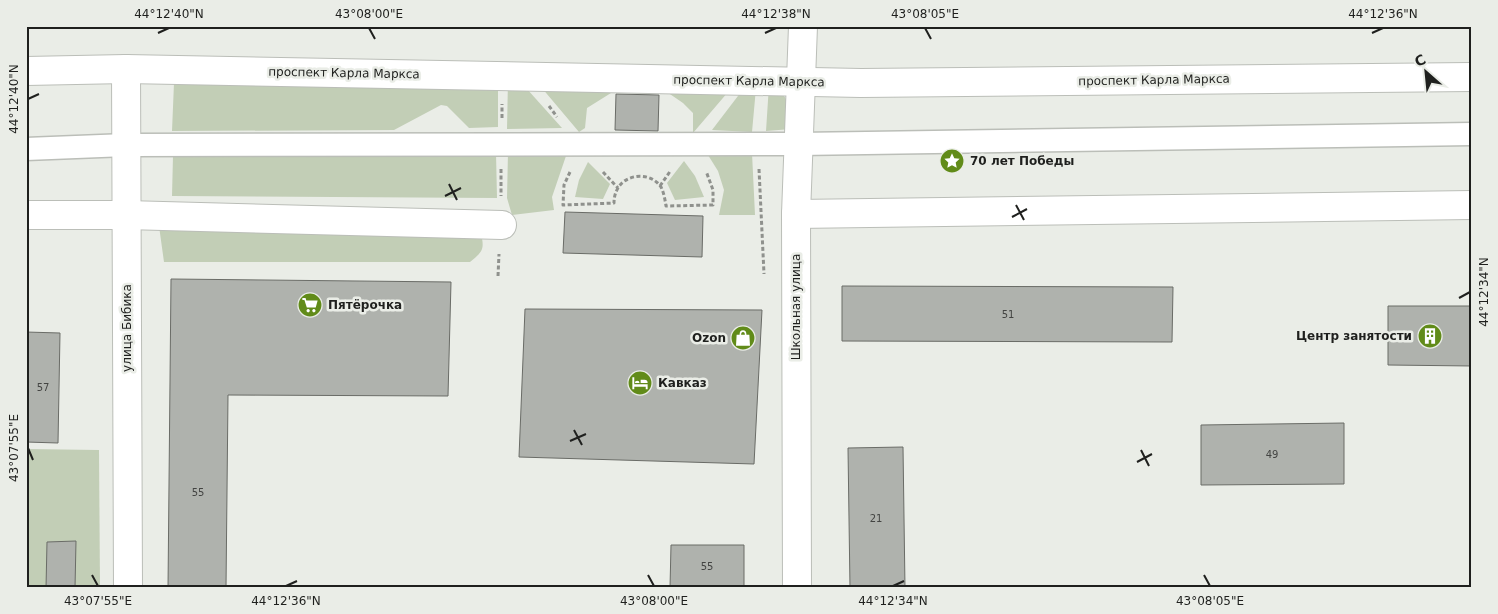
<svg xmlns="http://www.w3.org/2000/svg" width="1498" height="614" font-family="'DejaVu Sans',sans-serif">
	<style>
		.green { fill: #c2ceb6 }
		.building { fill: #afb2ad; stroke: #6a6c67 }
		.lines { fill: none; stroke-linecap: round; stroke-linejoin: round }
		.pedestrian-casing { stroke: #bbbeb8; stroke-width: 25 }
		.minor-casing { stroke: #bbbeb8; stroke-width: 30 }
		.tertiary-casing { stroke: #bbbeb8; stroke-width: 30 }
		.path { stroke: #8f918d; stroke-width: 3; stroke-dasharray: 4 2.5; stroke-linecap: butt }
		.pedestrian { stroke: #fff; stroke-width: 22 }
		.minor { stroke: #fff; stroke-width: 28 }
		.tertiary { stroke: #fff; stroke-width: 28 }
		.ticks { fill: none; stroke: #1f201e; stroke-width: 2 }
		.labels { text-anchor: middle; stroke-width: 5; stroke-linejoin: round; paint-order: stroke }
		.number-label { font-size: 10px; fill: #434442 }
		.street-label { font-size: 12px; fill: #1f201e; stroke: #eaede7 }
		.poi-label { font-size: 12px; font-weight: bold; fill: #1f201e; stroke: #eaede7; text-anchor: start }
		.neatline { fill: none; stroke: #1f201e; stroke-width: 2 }
		.ticks-label { font-size: 12px; text-anchor: middle; fill: #1f201e }
	</style>
	<rect width="100%" height="100%" fill="#eaede7"/>
	<g class="green">
		<path d="M518,79L562,128L507,129L508,80Z"/>
		<path d="M536,81L613,82L611,93L587,108L585,128L579,132Z"/>
		<path d="M174,83L498,84V127L469,128L447,106L441,105L394,130L172,131Z"/>
		<path d="M734,85L693,133V113L683,103L664,90Z"/>
		<path d="M769,85C791,95 789,107 791,129L766,131Z"/>
		<path d="M756,88L752,132L712,130L741,92Z"/>
		<path d="M508,152L567,153L552,197L554,210L512,215L507,198Z"/>
		<path d="M496,153L497,198L172,196L173,156Z"/>
		<path d="M752,153L755,215H719L724,190L718,171L708,155Z"/>
		<path d="M684,161L695,176L704,197L675,200L667,183Z"/>
		<path d="M588,162L610,184L603,199L575,197L579,180Z"/>
		<path d="M159,226L481,234C485,250 482,252 470,262H164Z"/>
		<path d="M26,449L99,450L100,588H26Z"/>
	</g>
	<g class="building">
		<path d="M616,94L659,95L658,131L615,130Z"/>
		<path d="M565,212L703,216L702,257L563,253Z"/>
		<path d="M171,279L451,282L448,396L228,395L226,588H168Z"/>
		<path d="M842,286L1173,287L1172,342L842,341Z"/>
		<path d="M1388,306H1472V366L1388,365Z"/>
		<path d="M525,309L762,310L754,464L519,457Z"/>
		<path d="M26,332L60,333L58,443L26,442Z"/>
		<path d="M1344,423V484L1201,485V425Z"/>
		<path d="M903,447L905,588H850L848,448Z"/>
		<path d="M76,541L75,588H46L47,542Z"/>
		<path d="M671,545H744V588H670Z"/>
	</g>
	<g class="lines">
		<defs>
			<path id="pedestrian" d="M26,149L126,145L799,144L1472,134"/>
			<g id="minor">
				<path d="M126,69L128,588"/>
				<path d="M797,588L796,214L803,26"/>
			</g>
			<g id="tertiary">
				<path d="M26,71L126,69L861,83L1472,77"/>
				<path d="M796,214L1472,205"/>
				<path d="M26,215H126L502,225"/>
			</g>
		</defs>
		<use href="#pedestrian" class="pedestrian-casing"/>
		<use href="#minor" class="minor-casing"/>
		<use href="#tertiary" class="tertiary-casing"/>
		<g class="path">
			<path d="M549,106L557,117"/>
			<path d="M502,118V104"/>
			<path d="M501,169V196"/>
			<path d="M759,169L764,274"/>
			<path d="M570,172L564,185L563,205L614,203C614,198 615,193 618,188C627,173 651,172 661,187C664,193 665,200 666,206L713,205V190L706,171"/>
			<path d="M603,172L618,188"/>
			<path d="M660,186L671,170"/>
			<path d="M498,276L499,254"/>
		</g>
		<use href="#pedestrian" class="pedestrian"/>
		<use href="#minor" class="minor"/>
		<use href="#tertiary" class="tertiary"/>
	</g>
	<path class="ticks" d="M369,28L375,39M925,28L931,39M158,33L169,28M765,33L776,28M1372,33L1383,28M28,99L39,94M449,184L457,200M445,196L461,188M1016,205L1024,220M1012,217L1027,209M1459,298L1470,292M574,430L582,445M570,441L586,434M28,448L33,460M1141,450L1149,466M1137,462L1152,454M92,575L98,586M648,575L654,586M1204,575L1210,586M286,586L297,581M893,586L904,581"/>
	<defs>
		<symbol id="sight-disc" viewBox="-11 -11 22 22"><circle r="9.5" fill="#618b19" stroke="#eaede7"/><path d="M0-6L1.8-2.2L6-1.7L2.9 1.2L3.7 5.4L0 3.3L-3.7 5.4L-2.9 1.2L-6-1.7L-1.8-2.2Z" fill="#fff"/></symbol>
		<symbol id="supermarket-disc" viewBox="-11 -11 22 22"><circle r="9.5" fill="#618b19" stroke="#eaede7"/><path d="M-6-5.5h2.5l.6 2H6L4.5 2H-2.5L-4.4-4H-6ZM-1.5 3.2a1.3 1.3 0 1 0 .1 0ZM3 3.2a1.3 1.3 0 1 0 .1 0Z" fill="#fff"/></symbol>
		<symbol id="building-disc" viewBox="-11 -11 22 22"><circle r="9.5" fill="#618b19" stroke="#eaede7"/><path d="M-4-6H4V6H1V3H-1V6H-4ZM-2.5-4.3h1.7v1.8h-1.7ZM.8-4.3h1.7v1.8H.8ZM-2.5-1h1.7V.8h-1.7ZM.8-1h1.7V.8H.8Z" fill="#fff"/></symbol>
		<symbol id="shop-disc" viewBox="-11 -11 22 22"><circle r="9.5" fill="#618b19" stroke="#eaede7"/><path d="M-5-2.5h2.3a2.7 3.5 0 0 1 5.4 0H5L5.5 6h-11ZM-1.5-2.5h3a1.5 2.3 0 0 0-3 0Z" fill="#fff"/></symbol>
		<symbol id="hotel-disc" viewBox="-11 -11 22 22"><circle r="9.5" fill="#618b19" stroke="#eaede7"/><path d="M-6-4.5h1.5V1H6V5H4.5V3h-9V5H-6ZM-4 0a1.8 1.8 0 1 1 3.6 0ZM.5 0V-2.5h3Q6-2.5 6 0Z" fill="#fff"/></symbol>
	</defs>
	<g fill-rule="evenodd">
		<use href="#sight-disc" x="938" y="147" width="28" height="28"/>
		<use href="#supermarket-disc" x="296" y="291" width="28" height="28"/>
		<use href="#building-disc" x="1416" y="322" width="28" height="28"/>
		<use href="#shop-disc" x="729" y="324" width="28" height="28"/>
		<use href="#hotel-disc" x="626" y="369" width="28" height="28"/>
	</g>
	<g class="labels">
		<g class="number-label">
			<text x="1008" y="318">51</text>
			<text x="43" y="391">57</text>
			<text x="1272" y="458">49</text>
			<text x="198" y="496">55</text>
			<text x="876" y="522">21</text>
			<text x="707" y="570">55</text>
		</g>
		<g class="street-label">
			<text transform="translate(344 73) rotate(1)" y="4">проспект Карла Маркса</text>
			<text transform="translate(1154 80) rotate(-1)" y="4">проспект Карла Маркса</text>
			<text transform="translate(749 81) rotate(1)" y="4">проспект Карла Маркса</text>
			<text transform="translate(796 307) rotate(-90)" y="4">Школьная улица</text>
			<text transform="translate(127 328) rotate(-90)" y="4">улица Бибика</text>
		</g>
		<g class="poi-label">
			<text x="970" y="165">70 лет Победы</text>
			<text x="328" y="309">Пятёрочка</text>
			<text x="1412" y="340" text-anchor="end">Центр занятости</text>
			<text x="726" y="342" text-anchor="end">Ozon</text>
			<text x="658" y="387">Кавказ</text>
		</g>
	</g>
	<rect width="1498" height="614" fill="none" stroke="#eaede7" stroke-width="55"/>
	<g transform="translate(1426 72) rotate(333)" stroke="#eaede7" stroke-width="4" paint-order="stroke">
	<path d="M0-4L9 19L0 12L-9 19Z" fill="#1f201e"/>
	<text y="-8" font-size="14" font-weight="bold" text-anchor="middle" fill="#1f201e">С</text>
	</g>
	<rect x="28" y="28" width="1442" height="558" class="neatline"/>
	<g class="ticks-label">
		<text x="169" y="18">44°12'40"N</text>
		<text x="369" y="18">43°08'00"E</text>
		<text x="776" y="18">44°12'38"N</text>
		<text x="925" y="18">43°08'05"E</text>
		<text x="1383" y="18">44°12'36"N</text>
		<text transform="translate(14 99) rotate(-90)" y="4">44°12'40"N</text>
		<text transform="translate(1484 292) rotate(-90)" y="4">44°12'34"N</text>
		<text transform="translate(14 448) rotate(-90)" y="4">43°07'55"E</text>
		<text x="98" y="605">43°07'55"E</text>
		<text x="286" y="605">44°12'36"N</text>
		<text x="654" y="605">43°08'00"E</text>
		<text x="893" y="605">44°12'34"N</text>
		<text x="1210" y="605">43°08'05"E</text>
	</g>
</svg>
